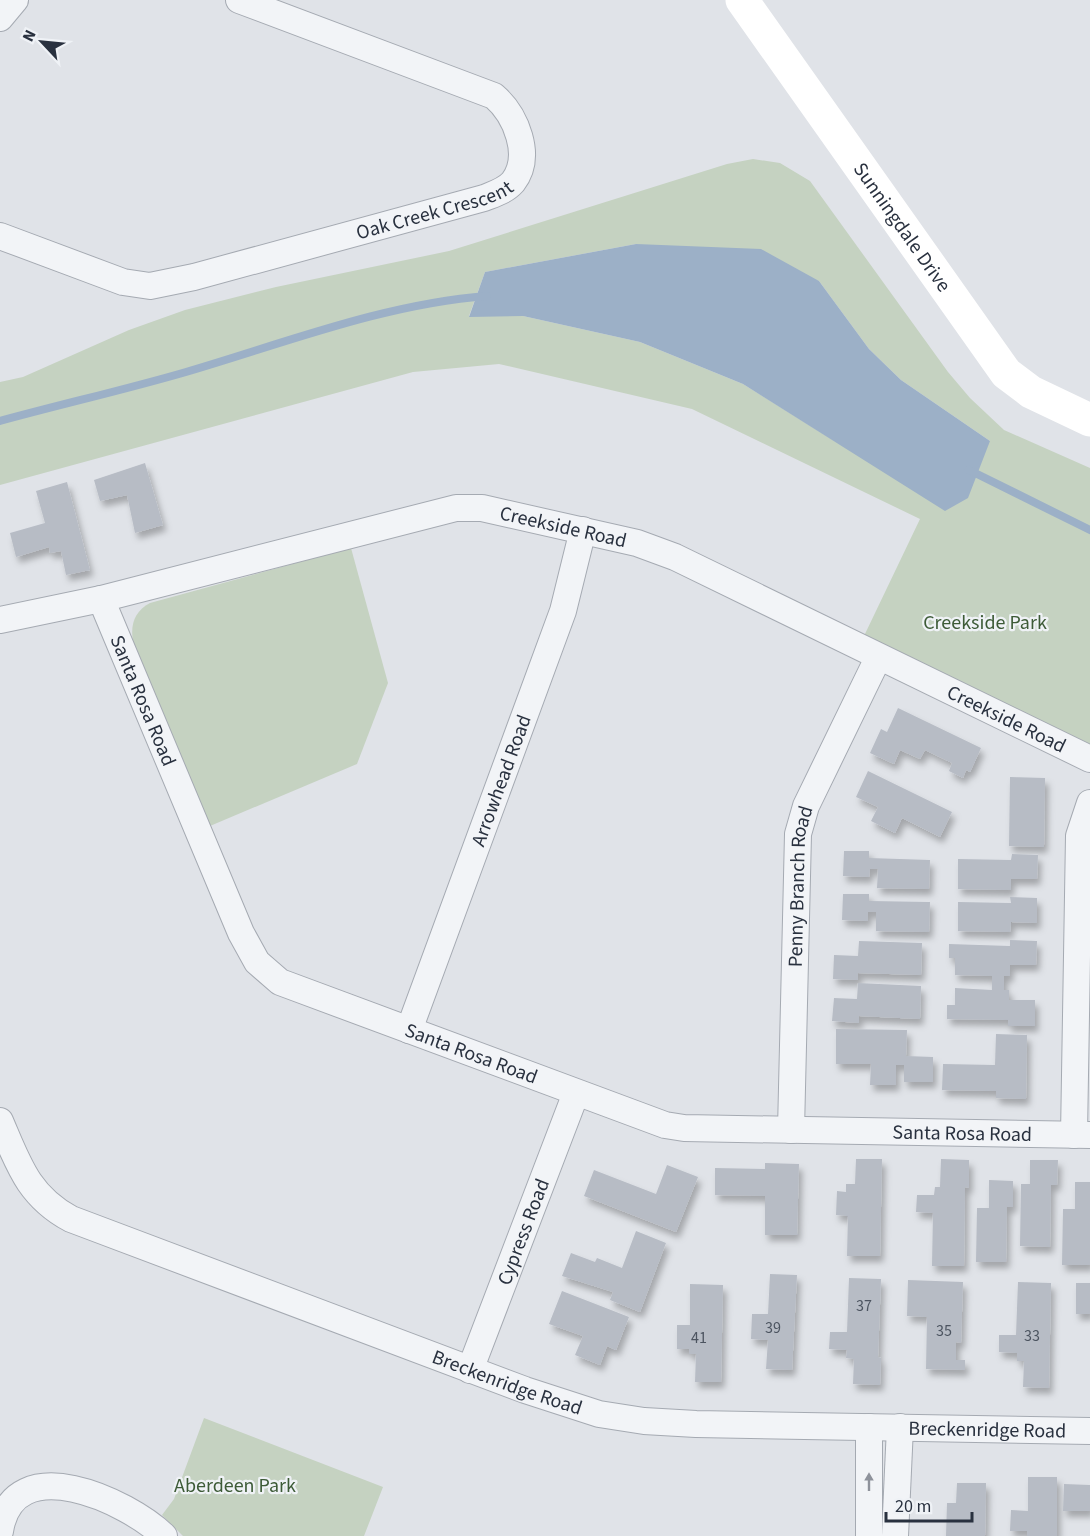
<svg xmlns="http://www.w3.org/2000/svg" width="1090" height="1536" font-family="'Source Sans 3',sans-serif">
	<style>
		.green { fill: #c5d2c1; fill-rule: evenodd }
		.water { fill: #9cb0c7 }
		.lines { fill: none; stroke-linecap: round; stroke-linejoin: round }
		.stream { stroke: #9cb0c7; stroke-width: 8 }
		.building { fill: #b7bcc5; filter: url(#shadow) }
		.street-casing { stroke: #a5aab2; stroke-width: 28 }
		.street { stroke: #f2f4f7; stroke-width: 26 }
		.secondary { stroke: #fff; stroke-width: 33 }
		.oneway { fill: #8e929b }
		.labels { text-anchor: middle; stroke-width: 4.5; stroke-linejoin: round; paint-order: stroke }
		.number-label { font-size: 16px; fill: #4c5460 }
		.street-label { font-size: 20px; fill: #29313f; stroke: #eff2f6 }
		.park-label { font-size: 20px; fill: #3d5b37; stroke: #eff2f6 }
	</style>
	<defs>
		<filter id="shadow"><feDropShadow dx="3.5" dy="6" stdDeviation="3" flood-color="#0004"/></filter>
	</defs>
	<rect width="100%" height="100%" fill="#e0e3e8"/>
	<g class="green">
		<path d="M753,159L780,163L810,181L948,372L970,398L1004,430L1090,468V744L864,636L920,519L692,409L499,364L413,372L0,485V382L23,377L129,330L185,310L276,287L449,251L727,164ZM636,244L819,281L869,349L901,380L990,441L836,442L743,384L640,342L523,316H469L485,272Z"/>
		<path d="M351,548L388,683L357,764L210,826L133,641C130,624 135,611 150,603Z"/>
		<path d="M204,1418L383,1487L364,1536H183L162,1515L174,1499Z"/>
	</g>
	<path class="water" d="M636,244L761,249L819,281L869,349L901,380L990,441L968,498L945,511L743,384L640,342L523,316L469,317L485,272Z"/>
	<g class="lines">
		<g class="stream">
			<path d="M0,421C62,404 124,390 186,372C285,343 384,304 487,296"/>
			<path d="M969,470L1090,530"/>
		</g>
	</g>
	<g class="building">
		<path d="M145,463L163,525L135,533L127,495L100,501L94,480Z"/>
		<path d="M67,482L90,570L66,575L61,551L50,553L49,547L16,557L10,533L45,523L36,491Z"/>
		<path d="M898,708L981,748L970,772L966,770L963,778L949,771L952,763L925,750L920,759L900,750L894,764L870,753L881,729L887,732Z"/>
		<path d="M868,771L952,812L940,837L902,818L895,833L871,821L878,807L856,797Z"/>
		<path d="M1010,777L1045,778L1044,847L1009,846Z"/>
		<path d="M844,851H869V858L930,860L929,889L877,888L878,869H870L869,877L843,876Z"/>
		<path d="M1012,854L1038,855L1037,879H1011V890L958,889V859L1011,860Z"/>
		<path d="M843,894H869V901L930,902L929,932L876,931V912H868V921L842,920Z"/>
		<path d="M1010,897L1037,898V923L1011,922L1010,932L958,931V902L1011,903Z"/>
		<path d="M1010,940L1037,941L1036,965H1010V976H1004V990H1009V1000H1035V1026H1008V1020L947,1019V1005H955V988L992,990V976L955,975V958H949V944L1010,946Z"/>
		<path d="M859,941L922,943L921,975L858,973V980L833,979L834,955L858,956Z"/>
		<path d="M858,983L921,986L920,1019L859,1016V1023L832,1021L834,998L857,999Z"/>
		<path d="M836,1029L907,1030L906,1056L933,1057V1082H904V1065H896V1085H870L871,1064H836Z"/>
		<path d="M996,1034L1027,1035L1026,1099L996,1098V1091L942,1090L943,1064L995,1065Z"/>
		<path d="M856,1159H882L880,1256H847L848,1216L836,1215L837,1191L846,1192V1184H855Z"/>
		<path d="M941,1159L969,1160V1188L965,1187L964,1266H932L933,1213L916,1212L917,1195H934L935,1187H940Z"/>
		<path d="M1030,1160H1058L1057,1185H1051L1050,1247L1020,1246L1021,1184H1030Z"/>
		<path d="M765,1163L799,1164L797,1235H765V1196L715,1195V1168L765,1169Z"/>
		<path d="M667,1165L698,1177L676,1232L584,1196L594,1170L656,1194Z"/>
		<path d="M989,1180L1013,1181V1207H1007L1006,1262H976L977,1208H989Z"/>
		<path d="M1075,1182H1090V1265H1062L1063,1209H1075Z"/>
		<path d="M636,1231L666,1243L640,1312L610,1300L613,1292L562,1276L571,1253L595,1262L597,1258L622,1268Z"/>
		<path d="M770,1274L797,1275L792,1370L766,1369L768,1340L751,1339L752,1314H768Z"/>
		<path d="M849,1278L881,1279L878,1357L881,1358L880,1385L853,1384L854,1359L846,1358L847,1350L829,1349L830,1332H847Z"/>
		<path d="M908,1280L963,1282L961,1343L956,1342V1360H965V1370L926,1369L927,1317L907,1316Z"/>
		<path d="M1018,1282L1051,1283L1049,1388L1023,1387L1024,1361H1017V1353L999,1352V1335H1016Z"/>
		<rect x="1076" y="1283" width="14" height="31"/>
		<path d="M690,1284L723,1285L721,1382H695L696,1354H689V1349H677V1325H690Z"/>
		<path d="M562,1291L629,1317L616,1350L607,1346L600,1365L575,1355L583,1336L549,1324Z"/>
		<path d="M1028,1477H1057V1536H1027V1531H1010L1011,1510L1028,1511Z"/>
		<path d="M957,1483H986L985,1536H946L947,1503H956Z"/>
		<path d="M1064,1484L1090,1485V1511H1063Z"/>
	</g>
	<g class="lines">
		<defs>
			<g id="street">
				<path d="M0,18L15,0"/>
				<path id="s1" d="M0,236L123,282L150,286L194,277L484,198C494,194 505,191 513,182C533,156 516,115 494,96L239,0"/>
				<path id="s2" d="M101,599L241,933L257,962L280,982L665,1125L684,1128L1090,1135"/>
				<path id="s3" d="M0,620L101,599L456,508H482L637,543L675,557L1090,759"/>
				<path id="s4" d="M409,1030L563,611L583,530"/>
				<path id="s5" d="M0,1121C18,1163 28,1196 71,1219L525,1390L599,1414L644,1421L696,1424L1090,1431"/>
				<path id="s6" d="M791,1130L798,834L806,806L878,658"/>
				<path d="M1074,1135L1079,836L1090,803"/>
				<path id="s7" d="M470,1370L576,1093"/>
				<path d="M0,1531C13,1447 128,1501 164,1536"/>
				<path d="M869,1536V1427"/>
				<path d="M895,1536L900,1427"/>
			</g>
		</defs>
		<use href="#street" class="street-casing"/>
		<use href="#street" class="street"/>
		<path class="secondary" id="s8" d="M742,0L1006,373L1031,392L1090,420"/>
	</g>
	<defs><path id="oneway-solid" d="M-6-.8H1V-3.2L6.5 0L1 3.2V.8H-6Z" transform="scale(1.5)"/></defs>
	<use class="oneway" href="#oneway-solid" transform="translate(869 1482) rotate(-90)"/>
	<g class="labels">
		<g class="number-label">
			<text x="864" y="1311">37</text>
			<text x="773" y="1333">39</text>
			<text x="944" y="1336">35</text>
			<text x="1032" y="1341">33</text>
			<text x="699" y="1343">41</text>
		</g>
		<g class="street-label">
			<text dy="7" stroke="none"><textPath href="#s1" startOffset="453">Oak Creek Crescent</textPath></text>
			<text dy="7" stroke="none"><textPath href="#s8" startOffset="278">Sunningdale Drive</textPath></text>
			<text dy="7" stroke="none"><textPath href="#s3" startOffset="579">Creekside Road</textPath></text>
			<text dy="7" stroke="none"><textPath href="#s2" startOffset="110">Santa Rosa Road</textPath></text>
			<text dy="7" stroke="none"><textPath href="#s3" startOffset="1064">Creekside Road</textPath></text>
			<text dy="7" stroke="none"><textPath href="#s4" startOffset="266">Arrowhead Road</textPath></text>
			<text dy="7" stroke="none"><textPath href="#s6" startOffset="244">Penny Branch Road</textPath></text>
			<text dy="7" stroke="none"><textPath href="#s2" startOffset="630">Santa Rosa Road</textPath></text>
			<text dy="7" stroke="none"><textPath href="#s2" startOffset="1134">Santa Rosa Road</textPath></text>
			<text dy="7" stroke="none"><textPath href="#s7" startOffset="148">Cypress Road</textPath></text>
			<text dy="7" stroke="none"><textPath href="#s5" startOffset="590">Breckenridge Road</textPath></text>
			<text dy="7" stroke="none"><textPath href="#s5" startOffset="1076">Breckenridge Road</textPath></text>
		</g>
		<g class="park-label">
			<text x="985" y="629">Creekside Park</text>
			<text x="235" y="1492">Aberdeen Park</text>
		</g>
	</g>
	<g transform="translate(42 42) rotate(296)" stroke="#eff2f6" stroke-width="4.5" paint-order="stroke">
	<path d="M0-4.5L10 22L0 15L-10 22Z" fill="#29313f"/>
	<text y="-9" font-size="16" font-weight="bold" text-anchor="middle" fill="#29313f">N</text>
	</g>
	<path d="M886 1512v9h86v-9" fill="none" stroke="#29313f" stroke-width="3"/>
	<text x="895" y="1512" font-size="18" fill="#29313f" stroke="#eff2f6" stroke-width="4.5" paint-order="stroke">20 m</text>
</svg>
